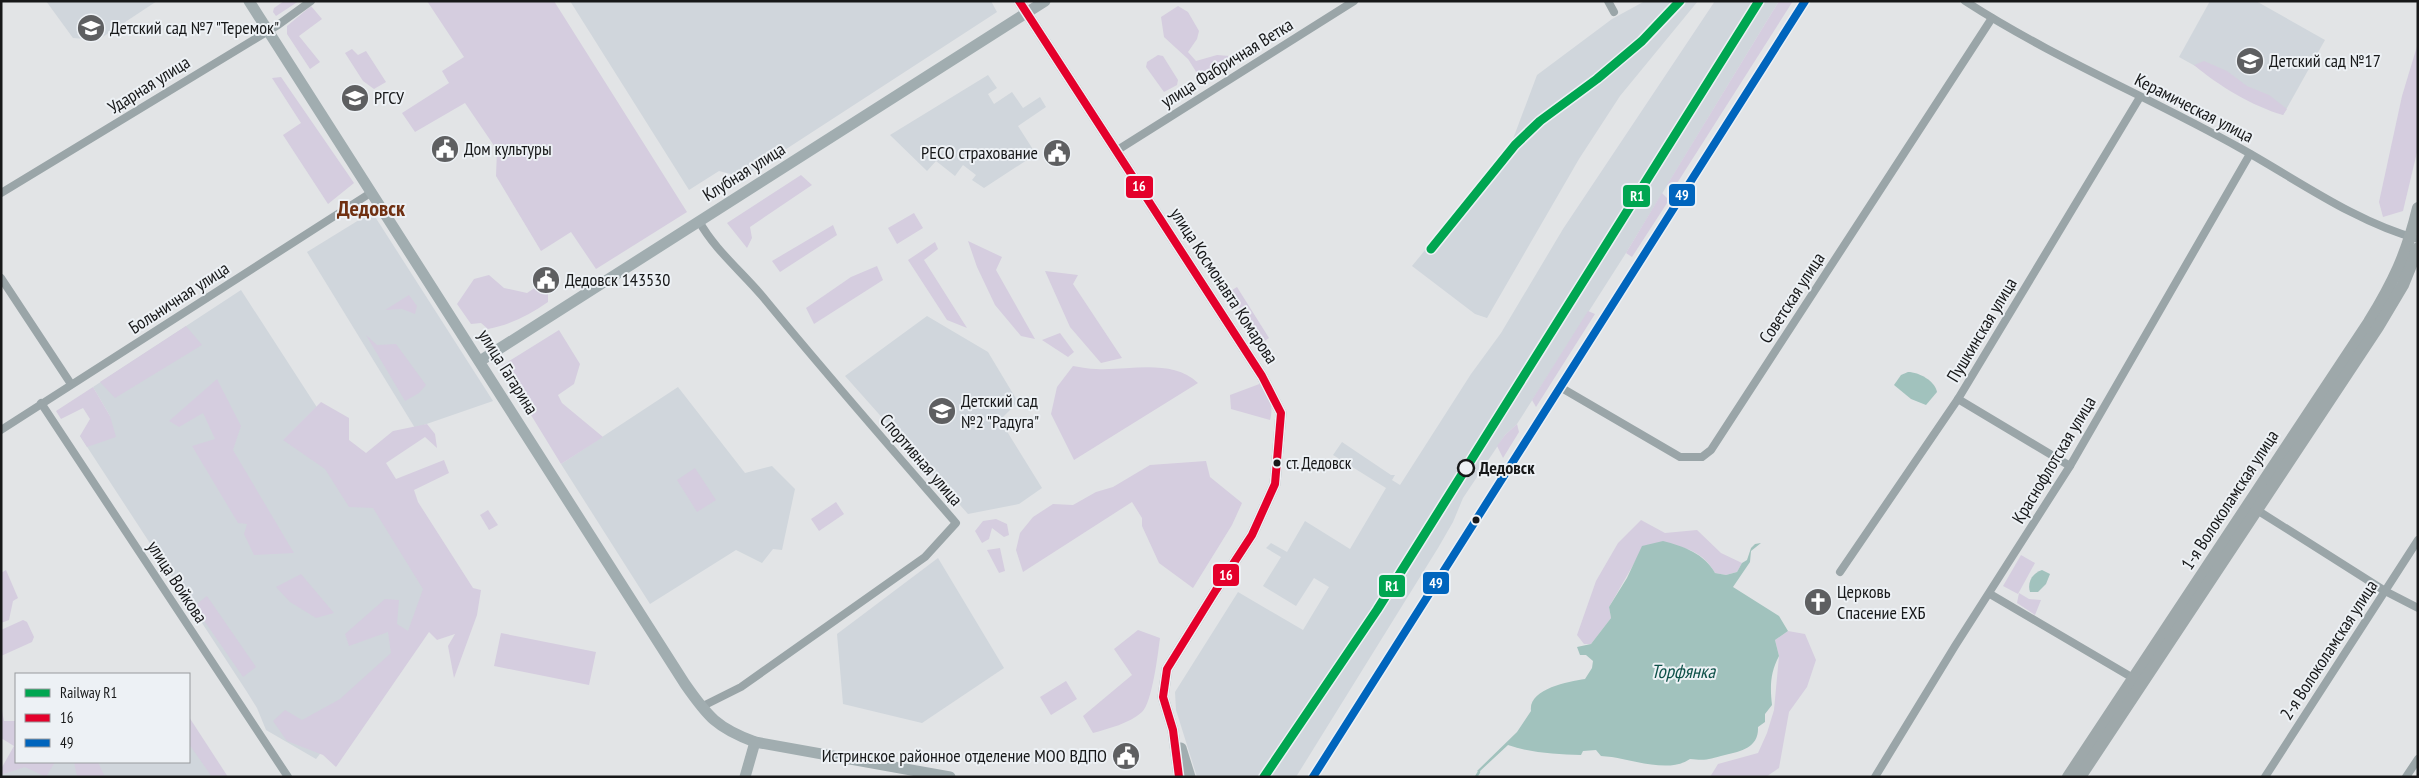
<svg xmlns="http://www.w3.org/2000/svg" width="2419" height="778" font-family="'PT Sans Narrow',sans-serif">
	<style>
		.built { fill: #d0d6dc }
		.green { fill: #d5cddf }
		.water { fill: #a1c2bd }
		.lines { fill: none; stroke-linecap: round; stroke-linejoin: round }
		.stream { stroke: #a1c2bd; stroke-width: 2.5 }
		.street { stroke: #9aa5a8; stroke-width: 8 }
		.secondary { stroke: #a1adb0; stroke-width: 11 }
		.primary { stroke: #9ea8aa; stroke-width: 12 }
		.rail { stroke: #a7adb0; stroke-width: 2.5; stroke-dasharray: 9 9; stroke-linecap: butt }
		.bus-1-casing { stroke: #edf1f5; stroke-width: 11 }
		.bus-2-casing { stroke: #edf1f5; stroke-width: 11 }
		.bus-1 { stroke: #e4002b; stroke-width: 8 }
		.bus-2 { stroke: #0065bd; stroke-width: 8 }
		.rail-1-casing { stroke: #edf1f5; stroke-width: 12 }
		.rail-1 { stroke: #00a651; stroke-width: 9 }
		.bus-dot { fill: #171819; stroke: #edf1f5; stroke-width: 2 }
		.stop-dot { fill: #edf1f5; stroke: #171819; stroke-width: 2.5 }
		.labels { text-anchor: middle; stroke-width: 4; stroke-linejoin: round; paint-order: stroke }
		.bus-label { font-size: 17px; fill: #171819; stroke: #edf1f5; text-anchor: start }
		.poi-label { font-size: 18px; fill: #171819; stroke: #edf1f5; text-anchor: start }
		.street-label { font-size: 18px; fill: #171819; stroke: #edf1f5 }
		.stop-label { font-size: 18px; font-weight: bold; fill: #171819; stroke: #edf1f5; text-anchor: start }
		.water-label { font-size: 19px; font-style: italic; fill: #0e5149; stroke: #edf1f5 }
		.district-label { font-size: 22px; font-weight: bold; fill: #703012; stroke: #edf1f5 }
		.line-badge { stroke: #edf1f5; stroke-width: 2 }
		.badge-label { font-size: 14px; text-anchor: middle; font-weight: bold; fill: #fff }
	</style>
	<rect width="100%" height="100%" fill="#e2e4e6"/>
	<g class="built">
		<path d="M46,1H157L98,40L73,38Z"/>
		<path d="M570,1H991L997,12L743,177L719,171L689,190Z"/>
		<path d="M1645,1H1698L1620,96L1579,159L1487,318L1475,314L1412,266L1510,147L1537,75L1612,19Z"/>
		<path d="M1715,1H1779L1626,253L1517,424L1505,435L1463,498L1453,522L1438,548L1296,777H1197L1176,710L1175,692L1238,592L1303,630L1329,587L1314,578L1296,606L1263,586L1281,557L1266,548L1271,543L1287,552L1305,521L1350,549L1386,488L1333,455L1342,442L1391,475H1395L1392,480L1400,485L1471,374L1501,333L1563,229Z"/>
		<path d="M2210,1H2256L2325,40L2283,115L2179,57Z"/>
		<path d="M988,75L997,88L988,94L994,104L1012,92L1023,108L1040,97L1046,107L1018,126L1034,151L1028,155L1030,158L984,188L972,180L976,175L963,165L955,176L936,161L927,171L890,135Z"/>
		<path d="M372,212L493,401L415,428L307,252Z"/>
		<path d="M241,290L441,599L316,759L266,730L257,708L247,692L80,436L110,416L93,387Z"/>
		<path d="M927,316L988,352L1018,402L1000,420L1042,488L1019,504L968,514L845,376Z"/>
		<path d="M678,387L745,473L772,466L795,489L782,550L773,549L762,563L736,550L650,604L561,464Z"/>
		<path d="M938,558L1004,668L922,723L843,704L837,634Z"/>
		<path d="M189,740L214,777H1V774L26,762H189Z"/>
	</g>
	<g class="green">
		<path d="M284,1H299L276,16L273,12L274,8Z"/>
		<path d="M427,1H554L687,212L596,269L571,232L541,251L496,176L497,150L465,103L415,132L402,113L449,83L442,71L464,57Z"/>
		<path d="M1779,1H1793L1674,188L1667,185Z"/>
		<path d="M311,6L322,19L299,36L320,62L310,69L287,34V26Z"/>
		<path d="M1178,6L1188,12L1199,31L1197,39L1188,52L1196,61L1217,55L1230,56L1213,75L1202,81L1188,59L1164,37L1161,17Z"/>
		<path d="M2418,43V148L2403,211L2383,217L2379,202L2402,96Z"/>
		<path d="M352,49L358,55L366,51L386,82L374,89L363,81L345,53Z"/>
		<path d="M1158,55L1163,56L1178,80L1177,85L1164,92L1146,67L1147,62Z"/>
		<path d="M2204,61L2227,71L2247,86L2269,95L2287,109L2283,115C2252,106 2219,86 2194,65Z"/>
		<path d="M281,77L354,183L328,204L283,135L301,123L272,78Z"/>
		<path d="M801,175L812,185L750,227L752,238L747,248L727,223Z"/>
		<path d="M1662,193L1669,200L1632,257L1626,253Z"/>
		<path d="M914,213L923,228L897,244L888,228Z"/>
		<path d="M833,225L837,235L780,272L772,261Z"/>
		<path d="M968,241L1002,257L996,270L1035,339L1021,336L995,305L977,267Z"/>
		<path d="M935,242L938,249L924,260L967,328L947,320L908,260Z"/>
		<path d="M877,266L883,280L814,324L806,308L851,277Z"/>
		<path d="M1045,271L1078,275L1073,284L1122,358L1101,363L1070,327Z"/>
		<path d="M489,275L504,288L527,293L536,287L548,292V302C529,315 510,325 488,329L481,323L471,324L457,304L474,279Z"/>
		<path d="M1237,287L1269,338L1261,343L1229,292Z"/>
		<path d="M409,295L417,306L415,314L402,309L385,310Z"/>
		<path d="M1588,311L1595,314L1536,407L1532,400Z"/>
		<path d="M186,326L202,345L115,398L100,382Z"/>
		<path d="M559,330L580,364L574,384L558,395L562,403L603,437L561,464L501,366Z"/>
		<path d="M1060,333L1074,352L1068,357L1042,340Z"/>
		<path d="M366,335L377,345L396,344L426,385L419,393L405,401Z"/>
		<path d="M1073,366C1081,367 1089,369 1096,369C1129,371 1171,358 1198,383L1074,460L1051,414L1057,387Z"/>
		<path d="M217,379L241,426L233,450L294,553L254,555L244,534L247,524L238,523L192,446L215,439L203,413L179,427L169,421Z"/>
		<path d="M1262,383C1269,395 1274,406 1270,420L1231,409L1230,395Z"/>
		<path d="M93,387L110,416L116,437L87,447L80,436L90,419L83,408L61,419L56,411Z"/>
		<path d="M321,402L349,418V440L366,453L393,431L427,424L435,434L437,448L425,437L386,463L396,479L444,460L449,473L414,490L418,502L473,588L481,590L477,615L454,678L448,646L455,634L437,640L429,632L336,767L323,755L287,741L273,721L285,710L302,720L340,699L391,653L388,632L349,646L345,634L385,599L399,600L397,624L408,631L423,589L373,508L349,507L325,469L283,440Z"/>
		<path d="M1517,424L1519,432L1503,458L1497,446L1505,435Z"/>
		<path d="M1206,461L1210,477L1242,503L1232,525L1193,588L1159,563L1142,526V518L1132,502L1023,572L1016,550L1020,533L1033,517L1053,504L1073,505L1096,492L1113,487L1150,465Z"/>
		<path d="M695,468L716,500L697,512L677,480Z"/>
		<path d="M836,502L844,514L819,531L811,519Z"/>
		<path d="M488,510L498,525L489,530L480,515Z"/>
		<path d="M996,519L1007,524L1009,535L1004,537L992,528L989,539L982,543L975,531L983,521Z"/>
		<path d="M1641,520L1665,533L1697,530L1721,553L1742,563L1737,572L1726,575L1715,573C1702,547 1670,541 1644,546L1609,607L1611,618L1591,644H1584L1577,635L1596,581L1618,543Z"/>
		<path d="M1000,548L1005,571L999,573L987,550Z"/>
		<path d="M2021,555L2035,563L2018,594L2003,586Z"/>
		<path d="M6,570L18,598L13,601L9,620L1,623V573Z"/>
		<path d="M301,574L334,613L316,618L290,602L276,587Z"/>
		<path d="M2019,593L2029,599L2041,600L2035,615L2017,603Z"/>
		<path d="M207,596L256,667L243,677L194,606Z"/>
		<path d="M23,620L27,622L34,637L32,642L1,656V630Z"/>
		<path d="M1138,630L1160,638C1158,653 1152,703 1142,712C1128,724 1110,728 1093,733L1083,716L1132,675L1114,649Z"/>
		<path d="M1788,631L1805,634L1816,660L1807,687L1789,712L1779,768L1766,777H1710L1718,764L1758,753L1767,733L1774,710L1779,656L1775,640Z"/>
		<path d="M501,633L596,652L589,685L494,666Z"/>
		<path d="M1066,681L1077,699L1051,715L1040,697Z"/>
		<path d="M1,706L4,721H16V762H55L46,777L25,767L1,775V769L14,746L1,738Z"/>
		<path d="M189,717L228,777H212L189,744Z"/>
		<path d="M74,762H98L105,777H77Z"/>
	</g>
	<g class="water">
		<path d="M1908,372C1919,372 1935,381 1937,392L1926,405L1911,399L1894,385L1901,375Z"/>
		<path d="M1663,541C1683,546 1705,554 1715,573L1726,575L1737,572L1742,563L1747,560L1751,548L1755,544L1761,543L1751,551L1750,562L1733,587L1779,616L1788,631L1775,640L1779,656C1770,673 1770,687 1772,705L1765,714V722L1758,727C1759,747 1742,751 1725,755C1709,759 1707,761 1690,759C1667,775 1628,757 1601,756L1596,750L1583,751L1581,755C1556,754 1531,753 1508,745L1479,772L1477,771L1517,732L1531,711C1528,689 1567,682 1585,679L1592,668L1593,661L1586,655H1580L1577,647L1591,644L1611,618L1609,607L1627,578L1642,546Z"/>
		<path d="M2042,570L2050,574L2046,584L2038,592H2030C2027,583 2032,573 2042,570Z"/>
	</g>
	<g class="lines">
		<path class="stream" d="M1476,777L1479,772"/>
		<g class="street">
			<path d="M1608,1L1614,12"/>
			<path d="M1965,1C2053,58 2149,97 2240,148C2296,179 2355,222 2418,239"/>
			<path d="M1116,151L1354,1"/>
			<path d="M1,193L278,25L311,1"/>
			<path d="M699,221C714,249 742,272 763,297C826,374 891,448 956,523L925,557L741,687L701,707"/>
			<path d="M1,278L71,384"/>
			<path d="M1560,387L1680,457H1702L1711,450L1992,18"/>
			<path d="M1958,399L2070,466"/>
			<path d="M41,403L288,777"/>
			<path d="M1,430L372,192"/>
			<path d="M2257,510L2385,591L2418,608"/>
			<path d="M1840,572L1958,399L2140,97"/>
			<path d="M1990,594L2133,678"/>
			<path d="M1313,777L1805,1"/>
			<path d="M1875,777L1955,646L2070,466L2250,154"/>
			<path d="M2265,777L2418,540"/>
			<path d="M2406,777L2418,759"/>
		</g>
		<g class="secondary">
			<path d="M249,1L685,684C708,717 717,728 755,742L950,777"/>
			<path d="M1019,1L1262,376L1281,413L1275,484L1252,535L1216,590L1167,669L1163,697L1173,730L1179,777"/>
			<path d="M480,361L1045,1"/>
			<path d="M1181,748L1190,777"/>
			<path d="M745,777L755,742"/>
		</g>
		<g class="primary">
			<path d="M2068,777L2369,322C2393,283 2407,254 2418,208"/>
			<path d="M2080,777L2378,327L2403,285L2418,248"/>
		</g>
		<path class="rail" d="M1431,249L1515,145L1540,121L1597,79L1642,41L1680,1"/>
		<defs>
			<path id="bus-1" d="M1019,1L1262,376L1281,413L1275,484L1252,535L1216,590L1167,669L1163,697L1173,730L1179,777"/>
			<path id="bus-2" d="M1313,777L1805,1"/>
		</defs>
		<use href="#bus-1" class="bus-1-casing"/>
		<use href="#bus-2" class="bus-2-casing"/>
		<use href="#bus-1" class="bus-1"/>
		<use href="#bus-2" class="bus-2"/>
		<defs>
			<g id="rail-1">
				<path d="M1431,249L1515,145L1540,121L1597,79L1642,41L1680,1"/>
				<path d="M1264,777L1377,610L1759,1"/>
			</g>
		</defs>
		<use href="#rail-1" class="rail-1-casing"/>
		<use href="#rail-1" class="rail-1"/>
	</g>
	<defs>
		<symbol id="school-disc" viewBox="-11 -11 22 22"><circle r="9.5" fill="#5e5f61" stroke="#edf1f5"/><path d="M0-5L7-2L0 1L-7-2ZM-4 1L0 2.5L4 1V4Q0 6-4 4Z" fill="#fff"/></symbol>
		<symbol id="university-disc" viewBox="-11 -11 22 22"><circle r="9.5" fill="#5e5f61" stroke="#edf1f5"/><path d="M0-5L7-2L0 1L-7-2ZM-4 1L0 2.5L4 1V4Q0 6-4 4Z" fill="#fff"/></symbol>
		<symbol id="civic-disc" viewBox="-11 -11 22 22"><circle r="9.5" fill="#5e5f61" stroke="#edf1f5"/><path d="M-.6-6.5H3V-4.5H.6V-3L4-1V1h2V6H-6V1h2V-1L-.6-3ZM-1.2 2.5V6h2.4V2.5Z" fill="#fff"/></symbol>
		<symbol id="church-disc" viewBox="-11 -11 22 22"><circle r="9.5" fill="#5e5f61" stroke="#edf1f5"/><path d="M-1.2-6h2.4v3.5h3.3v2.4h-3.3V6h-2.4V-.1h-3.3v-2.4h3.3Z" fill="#fff"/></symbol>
	</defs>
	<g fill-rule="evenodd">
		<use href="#school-disc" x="75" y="12" width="32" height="32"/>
		<use href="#school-disc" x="2234" y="45" width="32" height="32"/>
		<use href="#university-disc" x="339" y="82" width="32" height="32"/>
		<use href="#civic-disc" x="429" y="133" width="32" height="32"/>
		<use href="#civic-disc" x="1041" y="137" width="32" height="32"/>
		<use href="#civic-disc" x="530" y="264" width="32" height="32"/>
		<use href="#school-disc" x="926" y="395" width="32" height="32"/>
		<use href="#church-disc" x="1802" y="586" width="32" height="32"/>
		<use href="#civic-disc" x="1110" y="740" width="32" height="32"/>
	</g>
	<g class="bus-dot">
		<circle cx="1277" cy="463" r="4.5"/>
		<circle cx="1476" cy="520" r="4.5"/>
	</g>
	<circle class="stop-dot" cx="1466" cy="468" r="8"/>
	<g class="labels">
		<g class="bus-label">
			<text x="1286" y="469">ст. Дедовск</text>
		</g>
		<g class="poi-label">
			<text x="110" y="34">Детский сад №7 "Теремок"</text>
			<text x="2269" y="67">Детский сад №17</text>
			<text x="374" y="104">РГСУ</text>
			<text x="464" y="155">Дом культуры</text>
			<text x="1038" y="159" text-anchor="end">РЕСО страхование</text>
			<text x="565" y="286">Дедовск 143530</text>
			<text x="961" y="407">Детский сад<tspan x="961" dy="21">№2 "Радуга"</tspan></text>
			<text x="1837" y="598">Церковь<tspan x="1837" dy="21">Спасение ЕХБ</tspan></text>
			<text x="1107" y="762" text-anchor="end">Истринское районное отделение МОО ВДПО</text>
		</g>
		<g class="street-label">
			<text transform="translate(1227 63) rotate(-32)" y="6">улица Фабричная Ветка</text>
			<text transform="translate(149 85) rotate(-32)" y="6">Ударная улица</text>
			<text transform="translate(2194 108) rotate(27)" y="6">Керамическая улица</text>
			<text transform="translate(744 172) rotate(-32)" y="6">Клубная улица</text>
			<text transform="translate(1224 286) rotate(57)" y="6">улица Космонавта Комарова</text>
			<text transform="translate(179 298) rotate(-33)" y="6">Больничная улица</text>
			<text transform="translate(1792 298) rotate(-57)" y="6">Советская улица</text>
			<text transform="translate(1982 330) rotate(-59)" y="6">Пушкинская улица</text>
			<text transform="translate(508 372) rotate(58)" y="6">улица Гагарина</text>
			<text transform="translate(921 460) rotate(49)" y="6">Спортивная улица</text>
			<text transform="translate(2054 460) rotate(-59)" y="6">Краснофлотская улица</text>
			<text transform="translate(2230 500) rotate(-57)" y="6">1-я Волоколамская улица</text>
			<text transform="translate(177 582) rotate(57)" y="6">улица Войкова</text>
			<text transform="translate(2329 650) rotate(-57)" y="6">2-я Волоколамская улица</text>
		</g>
		<g class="stop-label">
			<text x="1479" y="474">Дедовск</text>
		</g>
		<g class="water-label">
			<text x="1683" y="678">Торфянка</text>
		</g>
		<g class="district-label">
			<text x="371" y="216">Дедовск</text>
		</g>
	</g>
	<g class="line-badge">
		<rect x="1125" y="175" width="29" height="24" rx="5" fill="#e4002b"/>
		<rect x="1668" y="183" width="28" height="24" rx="5" fill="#0065bd"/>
		<rect x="1622" y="184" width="29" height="24" rx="5" fill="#00a651"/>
		<rect x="1212" y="563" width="28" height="24" rx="5" fill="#e4002b"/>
		<rect x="1422" y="571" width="28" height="24" rx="5" fill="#0065bd"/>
		<rect x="1378" y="574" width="28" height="24" rx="5" fill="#00a651"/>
	</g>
	<g class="badge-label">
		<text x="1139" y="191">16</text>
		<text x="1682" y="200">49</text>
		<text x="1637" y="201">R1</text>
		<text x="1226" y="580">16</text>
		<text x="1436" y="588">49</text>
		<text x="1392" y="591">R1</text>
	</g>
	<rect width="2419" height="778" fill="none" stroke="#171819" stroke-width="5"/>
	<rect x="15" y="673" width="175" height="90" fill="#edf1f5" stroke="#979a9d"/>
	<rect x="25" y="689" width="25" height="8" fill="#00a651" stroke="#979a9d"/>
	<text x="60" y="698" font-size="15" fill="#171819">Railway R1</text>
	<rect x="25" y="714" width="25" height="8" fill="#e4002b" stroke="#979a9d"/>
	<text x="60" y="723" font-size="15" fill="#171819">16</text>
	<rect x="25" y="739" width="25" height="8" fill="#0065bd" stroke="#979a9d"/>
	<text x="60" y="748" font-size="15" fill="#171819">49</text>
</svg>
